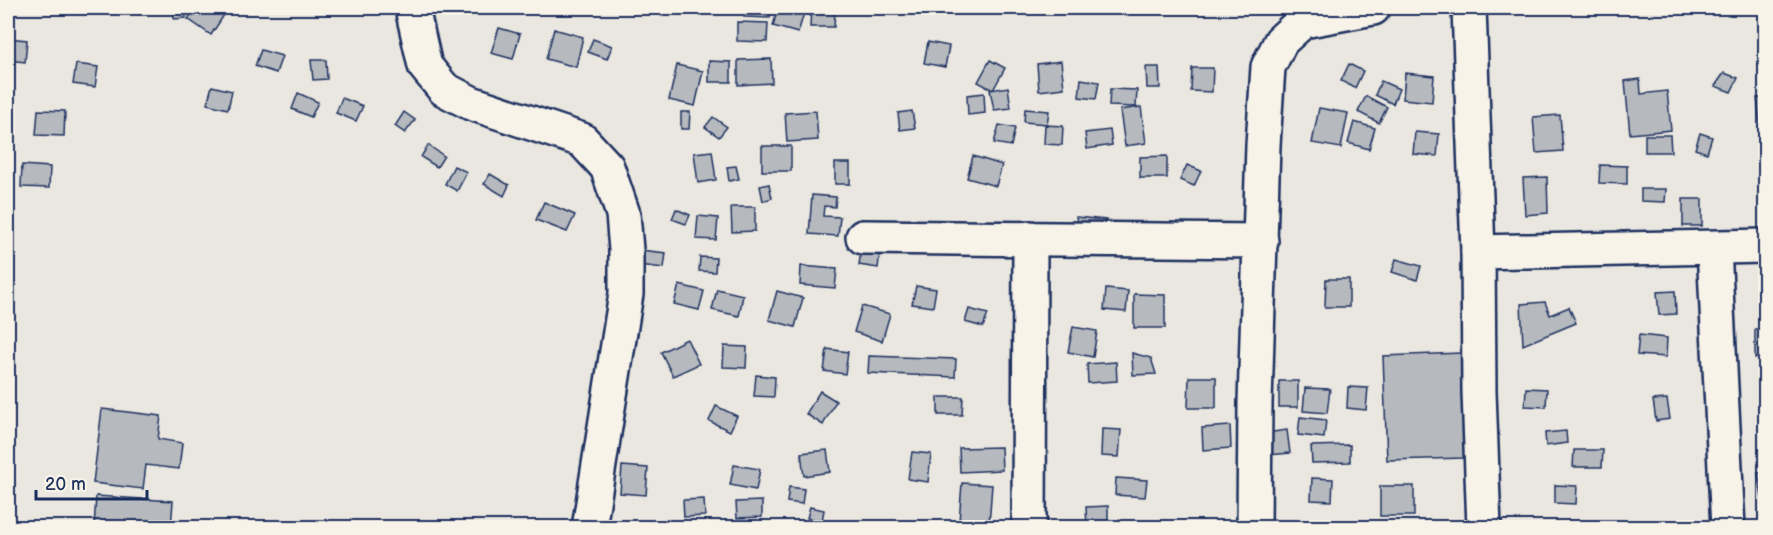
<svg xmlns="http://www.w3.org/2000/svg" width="1773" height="535" font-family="'Balsamiq Sans',sans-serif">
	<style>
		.building { fill: #b6babf; stroke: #1b2f5e; stroke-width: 1.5 }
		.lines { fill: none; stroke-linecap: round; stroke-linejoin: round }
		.minor-casing { stroke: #1b2f5e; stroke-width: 38 }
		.minor { stroke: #f7f3e8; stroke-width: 33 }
	</style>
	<rect width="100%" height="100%" fill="#eae7e0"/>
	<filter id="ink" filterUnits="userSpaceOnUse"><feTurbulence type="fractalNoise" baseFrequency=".0167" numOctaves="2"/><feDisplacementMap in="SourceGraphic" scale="12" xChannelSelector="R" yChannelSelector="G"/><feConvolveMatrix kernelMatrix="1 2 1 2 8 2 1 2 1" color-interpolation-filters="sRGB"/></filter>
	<g filter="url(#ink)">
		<g class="building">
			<path d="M173,8H185L186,18L174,19Z"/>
			<path d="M195,8H214L224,15L211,35L188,19Z"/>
			<path d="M745,8H771L770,18L744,17Z"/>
			<path d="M778,8H785L804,13L798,33L773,26Z"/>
			<path d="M811,8H835L834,27H810Z"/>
			<path d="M737,22L768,23L767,42L737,41Z"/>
			<path d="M499,28L520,34L513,59L491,53Z"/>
			<path d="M554,29L583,37L576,67L546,59Z"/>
			<path d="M8,38L27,40L25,62L8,60Z"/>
			<path d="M593,39L612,46L607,59L588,52Z"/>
			<path d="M928,42L949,46L945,67L924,63Z"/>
			<path d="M261,50L282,56L276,73L255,66Z"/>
			<path d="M771,59L772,83L738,85V60Z"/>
			<path d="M311,60H326L327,79L313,80Z"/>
			<path d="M990,60L1005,68L993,90L978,82Z"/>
			<path d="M709,61L731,62V82H709Z"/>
			<path d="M1061,61L1064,88L1039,91L1037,64Z"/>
			<path d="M76,64L98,67L95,87L73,84Z"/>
			<path d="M1349,64L1363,71L1355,88L1341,81Z"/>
			<path d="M677,65L703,71L695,106L669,100Z"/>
			<path d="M1146,67H1159L1160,88H1147Z"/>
			<path d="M1192,68H1213L1212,92L1191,91Z"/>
			<path d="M1405,73L1434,76L1432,102L1403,99Z"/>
			<path d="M1724,73L1738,78L1731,92L1715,86Z"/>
			<path d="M1081,79L1099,82L1096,99L1079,97Z"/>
			<path d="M1640,79L1641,94L1667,91L1671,130L1630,134L1625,81Z"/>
			<path d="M1381,81L1399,89L1393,104L1375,95Z"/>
			<path d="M212,86L232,91L228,109L207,104Z"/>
			<path d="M1008,87L1011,108L994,110L990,90Z"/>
			<path d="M1110,89L1137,90L1136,107L1109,106Z"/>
			<path d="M298,93L318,102L311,117L292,109Z"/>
			<path d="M984,93L985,113L968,115L967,95Z"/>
			<path d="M1366,96L1387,107L1379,123L1358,112Z"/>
			<path d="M342,98L363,106L356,121L336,113Z"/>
			<path d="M1757,98H1766V125H1760Z"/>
			<path d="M1141,107L1146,143L1125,146L1120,110Z"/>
			<path d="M1319,108L1348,113L1341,148L1312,143Z"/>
			<path d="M1025,109L1049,111L1047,124L1024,122Z"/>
			<path d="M38,110L65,111L64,136L36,135Z"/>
			<path d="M816,111L818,140L787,142L785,113Z"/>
			<path d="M912,111L915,128L900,130L898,113Z"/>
			<path d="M404,112L415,120L405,133L395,126Z"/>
			<path d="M681,112H690L689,129H681Z"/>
			<path d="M1560,115L1563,151L1536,153L1533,117Z"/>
			<path d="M713,117L727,127L719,137L705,127Z"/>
			<path d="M1354,122L1375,128L1369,149L1348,143Z"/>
			<path d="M999,125L1015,128L1011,146L994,143Z"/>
			<path d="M1045,125L1063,126L1062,145L1044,144Z"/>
			<path d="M1110,130L1112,145L1087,149L1085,133Z"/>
			<path d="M1415,132L1439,134L1437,156L1413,154Z"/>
			<path d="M1700,133L1712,137L1707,153L1695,149Z"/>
			<path d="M1645,135H1670L1671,152H1645Z"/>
			<path d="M428,145L444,156L437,167L421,157Z"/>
			<rect x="762" y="146" width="29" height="25"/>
			<path d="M712,151L716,180L698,183L694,153Z"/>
			<path d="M973,156L1002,165L996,186L967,178Z"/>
			<path d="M1167,156V178H1140V157Z"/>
			<rect x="835" y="163" width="15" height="21"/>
			<path d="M22,165L50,167L49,188L21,187Z"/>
			<path d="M1187,165L1201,171L1194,186L1180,180Z"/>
			<path d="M1600,165L1627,166V184L1599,183Z"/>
			<path d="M454,166L467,172L457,191L445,184Z"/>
			<path d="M736,166L739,179L729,181L727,167Z"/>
			<path d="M490,174L509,185L504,196L484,184Z"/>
			<path d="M1547,177L1548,213L1525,215L1523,178Z"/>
			<path d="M769,184L772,198L763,201L760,186Z"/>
			<path d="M1641,189H1666L1665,202L1641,201Z"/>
			<path d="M812,195L836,197L835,207L824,206L823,216L840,217L838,236L809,234Z"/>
			<rect x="1683" y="199" width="19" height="27"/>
			<path d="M544,202L575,215L567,232L536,220Z"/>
			<path d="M731,207H755V231L732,232Z"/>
			<path d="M676,209L690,215L686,224L672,219Z"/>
			<path d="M698,216L718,218L716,240L696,239Z"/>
			<path d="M1076,217L1106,220L1105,233L1079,230Z"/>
			<path d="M640,250L666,253L664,268L638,265Z"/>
			<path d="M861,250L880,252L878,268L859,265Z"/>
			<path d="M700,257L716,258L715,272L699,271Z"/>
			<path d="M1396,259L1421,266L1417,280L1392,272Z"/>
			<path d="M801,266L837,269L835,288L800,285Z"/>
			<path d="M1326,279H1349V307H1325Z"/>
			<path d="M679,285L704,291L699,310L674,304Z"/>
			<path d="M916,286L936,289L933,307L912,304Z"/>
			<path d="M717,289L743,295L739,316L712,310Z"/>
			<path d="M1106,289L1128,291L1126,312L1104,310Z"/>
			<path d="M777,291L803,298L795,327L769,320Z"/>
			<path d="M1675,291L1676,314L1659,315L1657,292Z"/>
			<path d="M1134,294L1165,295V328H1134Z"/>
			<path d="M1545,302L1550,315L1569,307L1576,323L1523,345L1521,304Z"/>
			<path d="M862,306L890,314L882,341L854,332Z"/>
			<path d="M969,309L988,314L983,327L965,322Z"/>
			<path d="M1073,327L1097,331L1093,357L1068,352Z"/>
			<path d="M1766,328V358H1755V329Z"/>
			<path d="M1639,335L1667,338L1666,357L1637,355Z"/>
			<path d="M687,339L699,364L673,376L661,352Z"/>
			<path d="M724,346L747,347L746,368L723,367Z"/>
			<path d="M827,349L848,352L845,374L824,371Z"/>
			<path d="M1132,353L1151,358L1156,374L1133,375Z"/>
			<path d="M1461,353L1465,458L1387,460L1383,356Z"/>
			<path d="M869,356L956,359L955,377L868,373Z"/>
			<path d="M1116,362L1117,381L1088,383L1087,364Z"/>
			<path d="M756,375L775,377L774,397L754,396Z"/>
			<path d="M1189,377H1216V408H1188Z"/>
			<rect x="1279" y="381" width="19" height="26"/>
			<path d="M1348,387L1368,388L1366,410L1347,408Z"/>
			<path d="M1305,388L1330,389L1327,413L1303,411Z"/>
			<path d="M1526,388L1547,389L1546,407L1525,406Z"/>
			<path d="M820,391L836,401L823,425L806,414Z"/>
			<path d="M938,397H963L962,415H938Z"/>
			<path d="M1667,399L1670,419L1656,421L1653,400Z"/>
			<path d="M716,406L737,416L730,431L709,421Z"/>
			<path d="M102,409L161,416L158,439L182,443L179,469L146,465L143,489L93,483Z"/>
			<path d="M1300,417L1326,420L1324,438L1298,435Z"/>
			<path d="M1230,426L1231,448L1203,450L1202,428Z"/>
			<path d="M1102,429L1121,430L1119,457L1101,456Z"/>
			<path d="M1287,430L1290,453L1268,455L1266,433Z"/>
			<path d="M1566,431L1567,443L1546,446L1545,433Z"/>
			<path d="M1350,445V462L1312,463L1311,446Z"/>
			<path d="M1001,447L1002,470L960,472L959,448Z"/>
			<path d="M827,450L830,472L804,476L801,453Z"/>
			<path d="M1574,450H1603L1602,467H1573Z"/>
			<path d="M912,452L931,454L928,482L908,479Z"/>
			<path d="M734,465L760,469L756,490L730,485Z"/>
			<path d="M622,466L648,468L646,495L620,493Z"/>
			<path d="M1766,472V498H1762L1758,473Z"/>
			<path d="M1116,478L1147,480L1145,497L1115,495Z"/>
			<path d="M1312,478L1333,479L1332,501L1311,500Z"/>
			<path d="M962,483L992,485L989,524L959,522Z"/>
			<path d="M1555,485L1577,486L1576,504L1555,503Z"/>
			<rect x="1380" y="486" width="34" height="30"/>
			<path d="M789,487L804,489L802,504L787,502Z"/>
			<path d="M96,496L173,501L171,528H94Z"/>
			<path d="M704,499L705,516L684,517L683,500Z"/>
			<path d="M762,501V517L737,518L736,502Z"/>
			<path d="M1108,506V528H1087L1086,507Z"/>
			<path d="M810,507L824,510L822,521L807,518Z"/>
		</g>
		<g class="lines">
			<defs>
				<g id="minor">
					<path d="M412,8L425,66L444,89L471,103L582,140L607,167L623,214L626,250V294L589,528"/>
					<path d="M1469,8L1478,252L1479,392L1484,528"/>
					<path d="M863,237L1261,241"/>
					<path d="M1714,248L1728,528"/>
					<path d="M1478,252L1766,246"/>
					<path d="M1029,528L1030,238"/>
					<path d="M1254,528L1255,403L1263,145L1268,67L1281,41L1303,21L1373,8"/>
				</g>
			</defs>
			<use href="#minor" class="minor-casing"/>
			<use href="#minor" class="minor"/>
		</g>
	</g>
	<rect width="1773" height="535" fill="none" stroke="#f7f3e8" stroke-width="30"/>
	<rect x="15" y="15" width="1743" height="505" fill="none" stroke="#1b2f5e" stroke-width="2" filter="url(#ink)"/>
	<path d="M36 490v9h111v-9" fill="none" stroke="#1b2f5e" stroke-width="3"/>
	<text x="45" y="490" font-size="18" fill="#1b2f5e" stroke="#f7f3e8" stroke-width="4.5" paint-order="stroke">20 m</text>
</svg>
